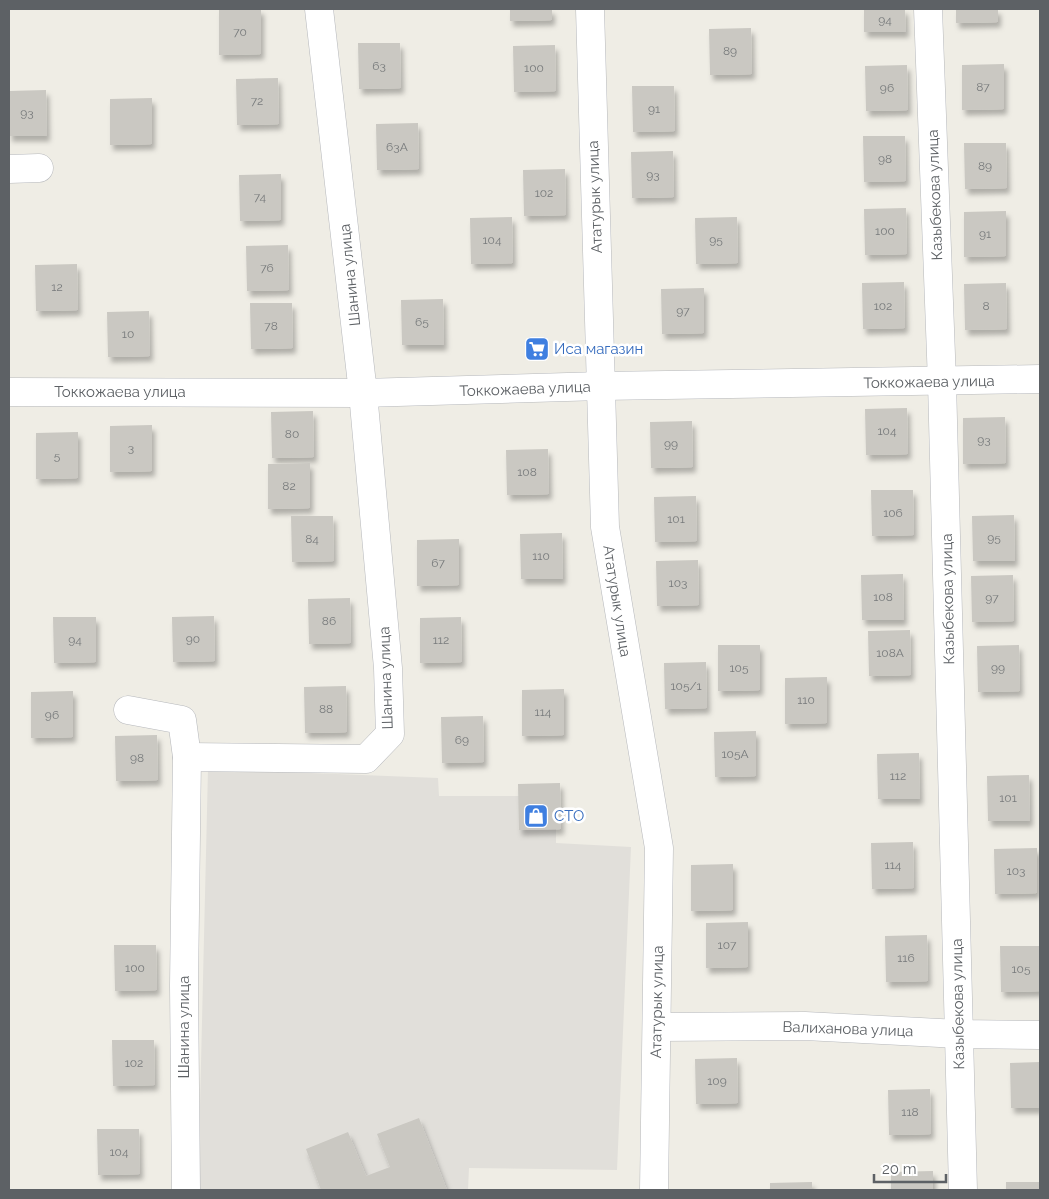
<svg xmlns="http://www.w3.org/2000/svg" width="1049" height="1199" font-family="Raleway,sans-serif">
	<style>
		.industrial { fill: #e1dfda }
		.building { fill: #cac8c2; filter: url(#shadow) }
		.lines { fill: none; stroke-linecap: round; stroke-linejoin: round }
		.minor-casing { stroke: #b6b8bc; stroke-width: 29 }
		.minor { stroke: #fff; stroke-width: 28 }
		.labels { text-anchor: middle; stroke-width: 5; stroke-linejoin: round; paint-order: stroke }
		.number-label { font-size: 12px; fill: #787b7c }
		.street-label { font-size: 15px; fill: #5d6165; stroke: #fff }
		.shop-label { font-size: 15px; fill: #366cbe; stroke: #fff; text-anchor: start }
	</style>
	<defs>
		<filter id="shadow"><feDropShadow dx="3" dy="5.5" stdDeviation="2.5" flood-color="#0004"/></filter>
	</defs>
	<rect width="100%" height="100%" fill="#efede5"/>
	<path class="industrial" d="M208,769L438,778L439,796H556V843L631,847L617,1170L469,1168L468,1190H198Z"/>
	<g class="building">
		<path d="M219,9H261V54L219,55Z"/>
		<path d="M510,9H552V20L510,21Z"/>
		<path d="M864,9H905L906,32H864Z"/>
		<path d="M956,9H998V22L956,23Z"/>
		<path d="M751,28L752,74L710,75L709,29Z"/>
		<path d="M358,43H400L401,88L359,89Z"/>
		<path d="M555,45L556,91L514,92L513,46Z"/>
		<path d="M1004,64V109L962,110V65Z"/>
		<path d="M907,65L908,110L866,111L865,66Z"/>
		<path d="M278,78L279,124L237,125L236,79Z"/>
		<path d="M632,86H674L675,131L633,132Z"/>
		<path d="M46,90L47,136H9V91Z"/>
		<path d="M152,98V144L110,145V99Z"/>
		<path d="M418,123L419,169L377,170L376,124Z"/>
		<path d="M863,136H905L906,181L864,182Z"/>
		<path d="M964,143H1006L1007,188L965,189Z"/>
		<path d="M673,151L674,197L632,198L631,152Z"/>
		<path d="M565,169L566,215L524,216L523,170Z"/>
		<path d="M281,174V220L240,221L239,175Z"/>
		<path d="M906,208L907,254L865,255L864,209Z"/>
		<path d="M1006,211V256L964,257V212Z"/>
		<path d="M512,217L513,263L471,264L470,218Z"/>
		<path d="M737,217L738,263L696,264L695,218Z"/>
		<path d="M288,245L289,290L247,291L246,246Z"/>
		<path d="M77,264L78,310L36,311L35,265Z"/>
		<path d="M904,282L905,328L863,329L862,283Z"/>
		<path d="M1006,283L1007,329L965,330L964,284Z"/>
		<path d="M704,288V333L662,334L661,289Z"/>
		<path d="M443,299L444,345H402L401,300Z"/>
		<path d="M250,303H292L293,348L251,349Z"/>
		<path d="M149,311L150,356L108,357L107,312Z"/>
		<path d="M907,408L908,454L866,455L865,409Z"/>
		<path d="M313,411L314,457L272,458L271,412Z"/>
		<path d="M1005,417L1006,463L963,464V418Z"/>
		<path d="M692,421L693,467L651,468L650,422Z"/>
		<path d="M152,425V471L110,472V426Z"/>
		<path d="M78,432V478L36,479V433Z"/>
		<path d="M548,449L549,494L507,495L506,450Z"/>
		<path d="M310,463V508L268,509V464Z"/>
		<path d="M871,490H913L914,535L872,536Z"/>
		<path d="M696,496L697,541L655,542L654,497Z"/>
		<path d="M1014,515L1015,561H973L972,516Z"/>
		<path d="M291,516H333L334,561L292,562Z"/>
		<path d="M562,533L563,579H521L520,534Z"/>
		<path d="M459,539V585L417,586V540Z"/>
		<path d="M698,560L699,605L657,606L656,561Z"/>
		<path d="M903,574L904,620H862L861,575Z"/>
		<path d="M1013,575L1014,621L972,622L971,576Z"/>
		<path d="M350,598L351,643L309,644L308,599Z"/>
		<path d="M214,616L215,661L173,662L172,617Z"/>
		<path d="M53,617H96V662L54,663Z"/>
		<path d="M461,617L462,662L420,663V618Z"/>
		<path d="M910,630L911,675L869,676L868,631Z"/>
		<path d="M718,645H760V690L718,691Z"/>
		<path d="M1019,645L1020,691L978,692L977,646Z"/>
		<path d="M706,662L707,708L665,709L664,663Z"/>
		<path d="M827,677V723L785,724V678Z"/>
		<path d="M346,686L347,732L305,733L304,687Z"/>
		<path d="M564,689V735L522,736V690Z"/>
		<path d="M73,691V737L31,738V692Z"/>
		<path d="M483,716L484,762L442,763L441,717Z"/>
		<path d="M756,731V776L715,777L714,732Z"/>
		<path d="M157,735L158,780L116,781L115,736Z"/>
		<path d="M919,753L920,799H878L877,754Z"/>
		<path d="M1029,775L1030,821H988L987,776Z"/>
		<path d="M560,783L561,829L519,830L518,784Z"/>
		<path d="M913,842L914,888L872,889L871,843Z"/>
		<path d="M1037,848V893L995,894L994,849Z"/>
		<path d="M733,864V910L691,911V865Z"/>
		<path d="M748,922V967L706,968V923Z"/>
		<path d="M927,935L928,981L886,982L885,936Z"/>
		<path d="M114,945H156L157,990L115,991Z"/>
		<path d="M1000,946H1040V991L1001,992Z"/>
		<path d="M112,1040H154L155,1085L113,1086Z"/>
		<path d="M737,1058L738,1103L696,1104L695,1059Z"/>
		<path d="M1040,1062V1108H1011L1010,1063Z"/>
		<path d="M930,1089L931,1134L889,1135L888,1090Z"/>
		<path d="M419,1118L447,1190H321L306,1149L348,1132L366,1176L390,1167L377,1134Z"/>
		<path d="M97,1129H139L140,1174L98,1175Z"/>
		<path d="M933,1171V1190H891V1172Z"/>
		<path d="M812,1182V1190H770V1183Z"/>
		<rect x="1006" y="1182" width="34" height="8"/>
	</g>
	<g class="lines">
		<defs>
			<g id="minor">
				<path d="M590,9L605,527L659,848L654,1190"/>
				<path d="M928,9L942,382L963,1190"/>
				<path d="M9,169L39,168"/>
				<path d="M9,392L363,393L601,386L1040,379"/>
				<path d="M128,710L182,720L187,757"/>
				<path d="M657,1027L805,1026L959,1034L1040,1035"/>
				<path d="M186,1190L184,986L187,757L366,759L390,734L388,668L363,393L319,9"/>
			</g>
		</defs>
		<use href="#minor" class="minor-casing"/>
		<use href="#minor" class="minor"/>
	</g>
	<defs>
		<symbol id="supermarket-square" viewBox="-11 -11 22 22"><rect x="-9" y="-9" width="18" height="18" rx="4" fill="#3f7fe0" stroke="#fff"/><path d="M-6-5.5h2.5l.6 2H6L4.5 2H-2.5L-4.4-4H-6ZM-1.5 3.2a1.3 1.3 0 1 0 .1 0ZM3 3.2a1.3 1.3 0 1 0 .1 0Z" fill="#fff"/></symbol>
		<symbol id="shop-square" viewBox="-11 -11 22 22"><rect x="-9" y="-9" width="18" height="18" rx="4" fill="#3f7fe0" stroke="#fff"/><path d="M-5-2.5h2.3a2.7 3.5 0 0 1 5.4 0H5L5.5 6h-11ZM-1.5-2.5h3a1.5 2.3 0 0 0-3 0Z" fill="#fff"/></symbol>
	</defs>
	<g fill-rule="evenodd">
		<use href="#supermarket-square" x="523" y="335" width="28" height="28"/>
		<use href="#shop-square" x="522" y="802" width="28" height="28"/>
	</g>
	<g class="labels">
		<g class="number-label">
			<text x="885" y="24">94</text>
			<text x="240" y="36">70</text>
			<text x="730" y="55">89</text>
			<text x="379" y="70">63</text>
			<text x="534" y="72">100</text>
			<text x="983" y="91">87</text>
			<text x="887" y="92">96</text>
			<text x="257" y="105">72</text>
			<text x="654" y="113">91</text>
			<text x="27" y="117">93</text>
			<text x="397" y="151">63А</text>
			<text x="885" y="163">98</text>
			<text x="985" y="170">89</text>
			<text x="653" y="179">93</text>
			<text x="544" y="197">102</text>
			<text x="260" y="201">74</text>
			<text x="885" y="235">100</text>
			<text x="985" y="238">91</text>
			<text x="492" y="244">104</text>
			<text x="716" y="244">95</text>
			<text x="267" y="272">76</text>
			<text x="57" y="291">12</text>
			<text x="883" y="310">102</text>
			<text x="986" y="310">8</text>
			<text x="683" y="315">97</text>
			<text x="422" y="326">65</text>
			<text x="271" y="330">78</text>
			<text x="128" y="338">10</text>
			<text x="887" y="435">104</text>
			<text x="292" y="438">80</text>
			<text x="984" y="444">93</text>
			<text x="671" y="448">99</text>
			<text x="131" y="452">3</text>
			<text x="57" y="460">5</text>
			<text x="527" y="476">108</text>
			<text x="289" y="490">82</text>
			<text x="893" y="517">106</text>
			<text x="676" y="523">101</text>
			<text x="994" y="542">95</text>
			<text x="312" y="543">84</text>
			<text x="541" y="560">110</text>
			<text x="438" y="567">67</text>
			<text x="678" y="587">103</text>
			<text x="883" y="601">108</text>
			<text x="992" y="602">97</text>
			<text x="329" y="625">86</text>
			<text x="193" y="643">90</text>
			<text x="75" y="644">94</text>
			<text x="441" y="644">112</text>
			<text x="890" y="657">108А</text>
			<text x="739" y="672">105</text>
			<text x="998" y="672">99</text>
			<text x="686" y="690">105/1</text>
			<text x="806" y="704">110</text>
			<text x="326" y="713">88</text>
			<text x="543" y="716">114</text>
			<text x="52" y="719">96</text>
			<text x="462" y="744">69</text>
			<text x="735" y="758">105А</text>
			<text x="137" y="762">98</text>
			<text x="898" y="780">112</text>
			<text x="1008" y="802">101</text>
			<text x="893" y="869">114</text>
			<text x="1016" y="875">103</text>
			<text x="727" y="949">107</text>
			<text x="906" y="962">116</text>
			<text x="135" y="972">100</text>
			<text x="1021" y="973">105</text>
			<text x="134" y="1067">102</text>
			<text x="717" y="1085">109</text>
			<text x="910" y="1116">118</text>
			<text x="119" y="1156">104</text>
		</g>
		<g class="street-label">
			<text transform="translate(935 195) rotate(-92)" y="5">Казыбекова улица</text>
			<text transform="translate(595 197) rotate(-92)" y="5">Ататурык улица</text>
			<text transform="translate(350 275) rotate(-96)" y="5">Шанина улица</text>
			<text transform="translate(929 382) rotate(-1)" y="5">Токкожаева улица</text>
			<text transform="translate(525 389) rotate(-2)" y="5">Токкожаева улица</text>
			<text x="120" y="397">Токкожаева улица</text>
			<text transform="translate(948 599) rotate(-91)" y="5">Казыбекова улица</text>
			<text transform="translate(617 601) rotate(81)" y="5">Ататурык улица</text>
			<text transform="translate(386 678) rotate(-92)" y="5">Шанина улица</text>
			<text transform="translate(657 1002) rotate(-89)" y="5">Ататурык улица</text>
			<text transform="translate(958 1004) rotate(-91)" y="5">Казыбекова улица</text>
			<text transform="translate(184 1027) rotate(-90)" y="5">Шанина улица</text>
			<text transform="translate(848 1029) rotate(2)" y="5">Валиханова улица</text>
		</g>
		<g class="shop-label">
			<text x="554" y="354">Иса магазин</text>
			<text x="554" y="821">СТО</text>
		</g>
	</g>
	<rect width="1049" height="1199" fill="none" stroke="#5d6165" stroke-width="20"/>
	<path d="M874 1174v8h72v-8" fill="none" stroke="#5d6165" stroke-width="2.5"/>
	<text x="882" y="1174" font-size="15" fill="#5d6165" stroke="#ffffff" stroke-width="4" paint-order="stroke">20 m</text>
</svg>
